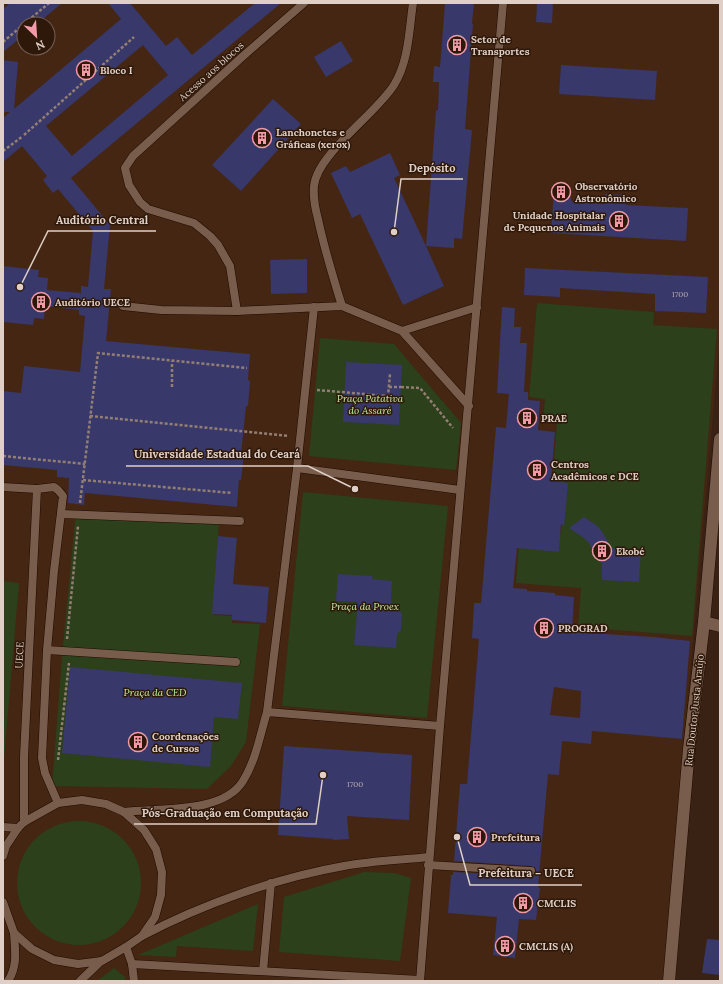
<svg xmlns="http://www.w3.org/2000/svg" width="723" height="984" font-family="Lora,serif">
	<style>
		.built { fill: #442613; fill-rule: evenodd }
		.green { fill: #2b401b }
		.building { fill: #38386a; fill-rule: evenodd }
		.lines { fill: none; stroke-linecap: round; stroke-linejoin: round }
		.lane-casing { stroke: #1f0a00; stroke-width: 9 }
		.street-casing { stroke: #1f0a00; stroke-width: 13 }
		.path { stroke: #927e73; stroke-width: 2.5; stroke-dasharray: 3 2; stroke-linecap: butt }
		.lane { stroke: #785d4c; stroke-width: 8 }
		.street { stroke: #785d4c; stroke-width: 12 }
		.labels { text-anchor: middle; stroke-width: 3; stroke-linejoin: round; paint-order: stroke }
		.number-label { font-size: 8px; fill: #b5a9af }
		.poi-label { font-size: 10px; font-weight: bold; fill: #dfcfc6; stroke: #2e1809; text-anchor: start }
		.street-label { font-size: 10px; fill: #dfcfc6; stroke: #2e1809 }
		.park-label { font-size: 10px; font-style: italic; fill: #c0ee9e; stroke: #2e1809 }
		.leader { fill: none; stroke: #dfcfc6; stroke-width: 1.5 }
		.callout-dot { fill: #dfcfc6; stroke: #2e1809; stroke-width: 1.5 }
		.callout-label { font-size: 11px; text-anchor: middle; font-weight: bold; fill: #dfcfc6; stroke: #2e1809; stroke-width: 3; stroke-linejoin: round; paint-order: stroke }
	</style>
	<rect width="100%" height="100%" fill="#392113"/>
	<path class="built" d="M3,3H720V337L663,981H3ZM24,24H48V48H24Z"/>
	<g class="green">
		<path d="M537,303L654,312L653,325L717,329L692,636L578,627L581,588L516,583L520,531L561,534L564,495L551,494L557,422L543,421L545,399L529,397Z"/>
		<path d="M320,338L394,344L461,423L456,470L309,456Z"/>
		<path d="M303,492L448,506L427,718L282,706Z"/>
		<path d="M76,511L219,523L213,615L232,616V623L260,624L246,742L231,766L207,789L52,786L62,656Z"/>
		<path d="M3,581L19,583L3,771Z"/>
		<circle cx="79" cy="883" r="62"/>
		<path d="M364,872L395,873L411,878L400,961L279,952L284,897Z"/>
		<path d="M258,904L253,951L177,946L176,957L138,955Z"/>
		<path d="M114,968L125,977V981H97Z"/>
	</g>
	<g class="building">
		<path d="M10,3H62L37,24H24V35L3,52V9Z"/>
		<path d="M108,3H130L166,46L177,37L192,55L255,3H281L71,178L110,225L104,289H111L106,341L250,354L248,380L250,381L248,406H246L241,454H244L241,480H239L237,507L85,493L84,505L68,503L69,478L57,477V470L3,465V391L21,393L24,366L80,372L85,316L79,315V310L45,306L44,319L34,318L33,325L3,322V266L39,270L38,277L48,278L47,290L81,293V286L88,287L93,231L58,189L53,193L43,180L47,176L22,146L3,162V118L10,112H3V60L18,62L14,109L121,19ZM143,45L168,75L72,156L46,126Z"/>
		<path d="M445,3H474L472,23L473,24L465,129L472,130L462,239L454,238V248L426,246L444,286L403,305L360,214L352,218L331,173L346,166L350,172L390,153L400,175L394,178L426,246L436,110L438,111L439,82H433L434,66L440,67Z"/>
		<path d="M537,4H553L552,23L536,22Z"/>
		<path d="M341,41L353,61L326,77L314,57Z"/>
		<path d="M561,65L657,71L655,100L559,94Z"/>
		<path d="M273,99L301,124L241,191L212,165Z"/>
		<path d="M560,185L565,186L567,188L572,202L605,204V194L626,195V205L688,208L686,241L551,233L554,190L556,186Z"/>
		<path d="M307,259V293L271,294L270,260Z"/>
		<path d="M525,268L708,277L706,313L655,311V294L560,288V297L524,295Z"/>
		<path d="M502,307L515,308L514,327H521L520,343H527L524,392H528V400L540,401L538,430L555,432L551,481L568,483L564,526L561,524L559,552L517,548L513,588L527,589V591L555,593V595L574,597L572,632L654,637L690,641L682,739L592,731L591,744L562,741L559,775L548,774L538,887L540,888L536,920L519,919L515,958L493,955L497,917L448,913L451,875H453V872L531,876H534L536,872V868L531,866L454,861L460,784H467L479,639L472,638L474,603H481L496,427L506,428L509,394L497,393ZM554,687L581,691L580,718L550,715Z"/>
		<path d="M346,362L402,365L399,425L343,422Z"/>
		<path d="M584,517L596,525L601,530L607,540L611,548L641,550L639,582L602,580V563L595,554L589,543L584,538L569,528Z"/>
		<path d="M218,536L237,538L233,584L269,587L266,623L232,620V615L212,614Z"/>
		<path d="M338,574L372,576V579L392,581L391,601L402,614L401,630L397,634L396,648L354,645L358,602L336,601Z"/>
		<path d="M70,667L242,683L238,719L214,717L210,767L62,753Z"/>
		<path d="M284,746L412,755L409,820L347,816L349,839L333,840V839L278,835Z"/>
		<path d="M707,939L720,940V975L702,973Z"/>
	</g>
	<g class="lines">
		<defs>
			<g id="lane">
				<path d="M123,306L161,310L237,311L342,306L402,331L469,406"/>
				<path d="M342,306C333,277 324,248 318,219C315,208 313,197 314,186C317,154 376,114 394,85C409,61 409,30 413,3"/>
				<path d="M237,311L230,266L218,245L210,236L194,223L148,209L140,202L129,185L125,168L133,156L242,57L304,3"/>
				<path d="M402,331L477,307"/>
				<path d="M297,468L460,490"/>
				<path d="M3,487L37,489L54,487L58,490L63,496L54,571L47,650L42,758L45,773L58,803"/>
				<path d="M61,514L240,521"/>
				<path d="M47,650L236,662"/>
				<path d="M267,712L297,468L314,307"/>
				<path d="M124,812C158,808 223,814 243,781C256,760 260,735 267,712L440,726"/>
				<path d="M24,822V757L37,489"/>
				<path d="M3,827L18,828"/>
				<path d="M3,856L6,846L18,828L24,822L58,803L82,800L106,804L124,812L144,830L156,849L162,872L161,895L155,917L142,936L126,947L102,961L78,964L54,960L32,949L14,933L3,902"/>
				<path d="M428,865L531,871"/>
				<path d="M142,936C203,904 276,878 344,866C372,861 401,860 429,857"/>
				<path d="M126,947L132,964L134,981"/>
				<path d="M132,964L420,980"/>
				<path d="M263,971L271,883"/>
				<path d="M8,981C18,966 15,950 14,933"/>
				<path d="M80,981L101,961"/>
				<path d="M420,981L440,726L503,3"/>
			</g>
			<g id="street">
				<path d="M704,622L720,626"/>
				<path d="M669,981L689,749L704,622L720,439"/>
			</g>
		</defs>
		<use href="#lane" class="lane-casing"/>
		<use href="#street" class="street-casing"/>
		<g class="path">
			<path d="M24,24L49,3"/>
			<path d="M3,42L24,24"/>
			<path d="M24,135L134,37"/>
			<path d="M3,151L23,136"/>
			<path d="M172,387V361"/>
			<path d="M389,387H401"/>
			<path d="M401,387L420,388L453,428"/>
			<path d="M317,390L388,396L390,374"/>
			<path d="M90,416L289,436"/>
			<path d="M3,456L85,464"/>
			<path d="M83,480L232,493"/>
			<path d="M80,503L98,353L247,368"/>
			<path d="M67,639L78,526"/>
			<path d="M58,760L69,663"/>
		</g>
		<use href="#lane" class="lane"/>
		<use href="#street" class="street"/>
	</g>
	<defs>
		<symbol id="building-ring" viewBox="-11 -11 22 22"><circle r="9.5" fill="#2e1809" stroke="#f39aa9" stroke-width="1.5"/><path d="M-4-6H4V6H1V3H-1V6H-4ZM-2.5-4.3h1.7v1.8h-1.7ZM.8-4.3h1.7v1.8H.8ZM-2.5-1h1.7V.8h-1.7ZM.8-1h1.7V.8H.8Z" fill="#f39aa9"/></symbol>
	</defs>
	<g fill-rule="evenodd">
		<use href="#building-ring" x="446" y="34" width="22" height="22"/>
		<use href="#building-ring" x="75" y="59" width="22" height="22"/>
		<use href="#building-ring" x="251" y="127" width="22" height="22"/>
		<use href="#building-ring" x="550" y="181" width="22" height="22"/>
		<use href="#building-ring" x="608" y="210" width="22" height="22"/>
		<use href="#building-ring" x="30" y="291" width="22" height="22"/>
		<use href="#building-ring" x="516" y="407" width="22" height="22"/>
		<use href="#building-ring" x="526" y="459" width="22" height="22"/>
		<use href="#building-ring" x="591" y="540" width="22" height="22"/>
		<use href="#building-ring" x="533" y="617" width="22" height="22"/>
		<use href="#building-ring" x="127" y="731" width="22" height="22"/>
		<use href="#building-ring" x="466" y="826" width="22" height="22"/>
		<use href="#building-ring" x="512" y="892" width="22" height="22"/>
		<use href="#building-ring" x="494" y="935" width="22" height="22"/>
	</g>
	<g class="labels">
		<g class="number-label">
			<text x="680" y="297">1700</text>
			<text x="355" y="787">1700</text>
		</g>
		<g class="poi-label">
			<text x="471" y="43">Setor de<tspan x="471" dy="12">Transportes</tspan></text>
			<text x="100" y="74">Bloco I</text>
			<text x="276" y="136">Lanchonetes e<tspan x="276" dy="12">Gráficas (xerox)</tspan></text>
			<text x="575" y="190">Observatório<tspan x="575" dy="12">Astronômico</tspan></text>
			<text x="605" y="219" text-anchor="end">Unidade Hospitalar<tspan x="605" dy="12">de Pequenos Animais</tspan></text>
			<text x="55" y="306">Auditório UECE</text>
			<text x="541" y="422">PRAE</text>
			<text x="551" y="468">Centros<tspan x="551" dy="12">Acadêmicos e DCE</tspan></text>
			<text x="616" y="555">Ekobé</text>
			<text x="558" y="632">PROGRAD</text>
			<text x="152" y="740">Coordenações<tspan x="152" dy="12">de Cursos</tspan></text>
			<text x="491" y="841">Prefeitura</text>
			<text x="537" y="907">CMCLIS</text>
			<text x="519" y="950">CMCLIS (A)</text>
		</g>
		<g class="street-label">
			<text transform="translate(211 71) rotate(-42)" y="4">Acesso aos blocos</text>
			<text transform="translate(19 655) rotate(-87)" y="4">UECE</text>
			<text transform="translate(694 710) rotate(-84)" y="4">Rua Doutor Justa Araújo</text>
		</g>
		<g class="park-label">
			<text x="370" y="402">Praça Patativa<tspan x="370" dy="12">do Assaré</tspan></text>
			<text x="365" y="610">Praça da Proex</text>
			<text x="155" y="696">Praça da CED</text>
		</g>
	</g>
	<path class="leader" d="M394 232L401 179H463M20 287L48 231H156M355 489L308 466H126M323 775L316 824H134M457 837L470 885H582"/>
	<g class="callout-dot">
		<circle cx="394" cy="232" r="4"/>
		<circle cx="20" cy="287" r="4"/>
		<circle cx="355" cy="489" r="4"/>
		<circle cx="323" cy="775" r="4"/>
		<circle cx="457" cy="837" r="4"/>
	</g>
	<g class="callout-label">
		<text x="432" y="172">Depósito</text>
		<text x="102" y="224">Auditório Central</text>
		<text x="217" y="458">Universidade Estadual do Ceará</text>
		<text x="225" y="817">Pós-Graduação em Computação</text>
		<text x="526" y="877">Prefeitura – UECE</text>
	</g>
	<rect width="723" height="984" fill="none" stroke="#dfcfc6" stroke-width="8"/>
	<g transform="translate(36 36) rotate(155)"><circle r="19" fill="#2e1809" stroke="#756155"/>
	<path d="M0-3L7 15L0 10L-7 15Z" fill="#f39aa9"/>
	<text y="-6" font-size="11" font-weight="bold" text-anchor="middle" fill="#dfcfc6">N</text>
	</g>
</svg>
